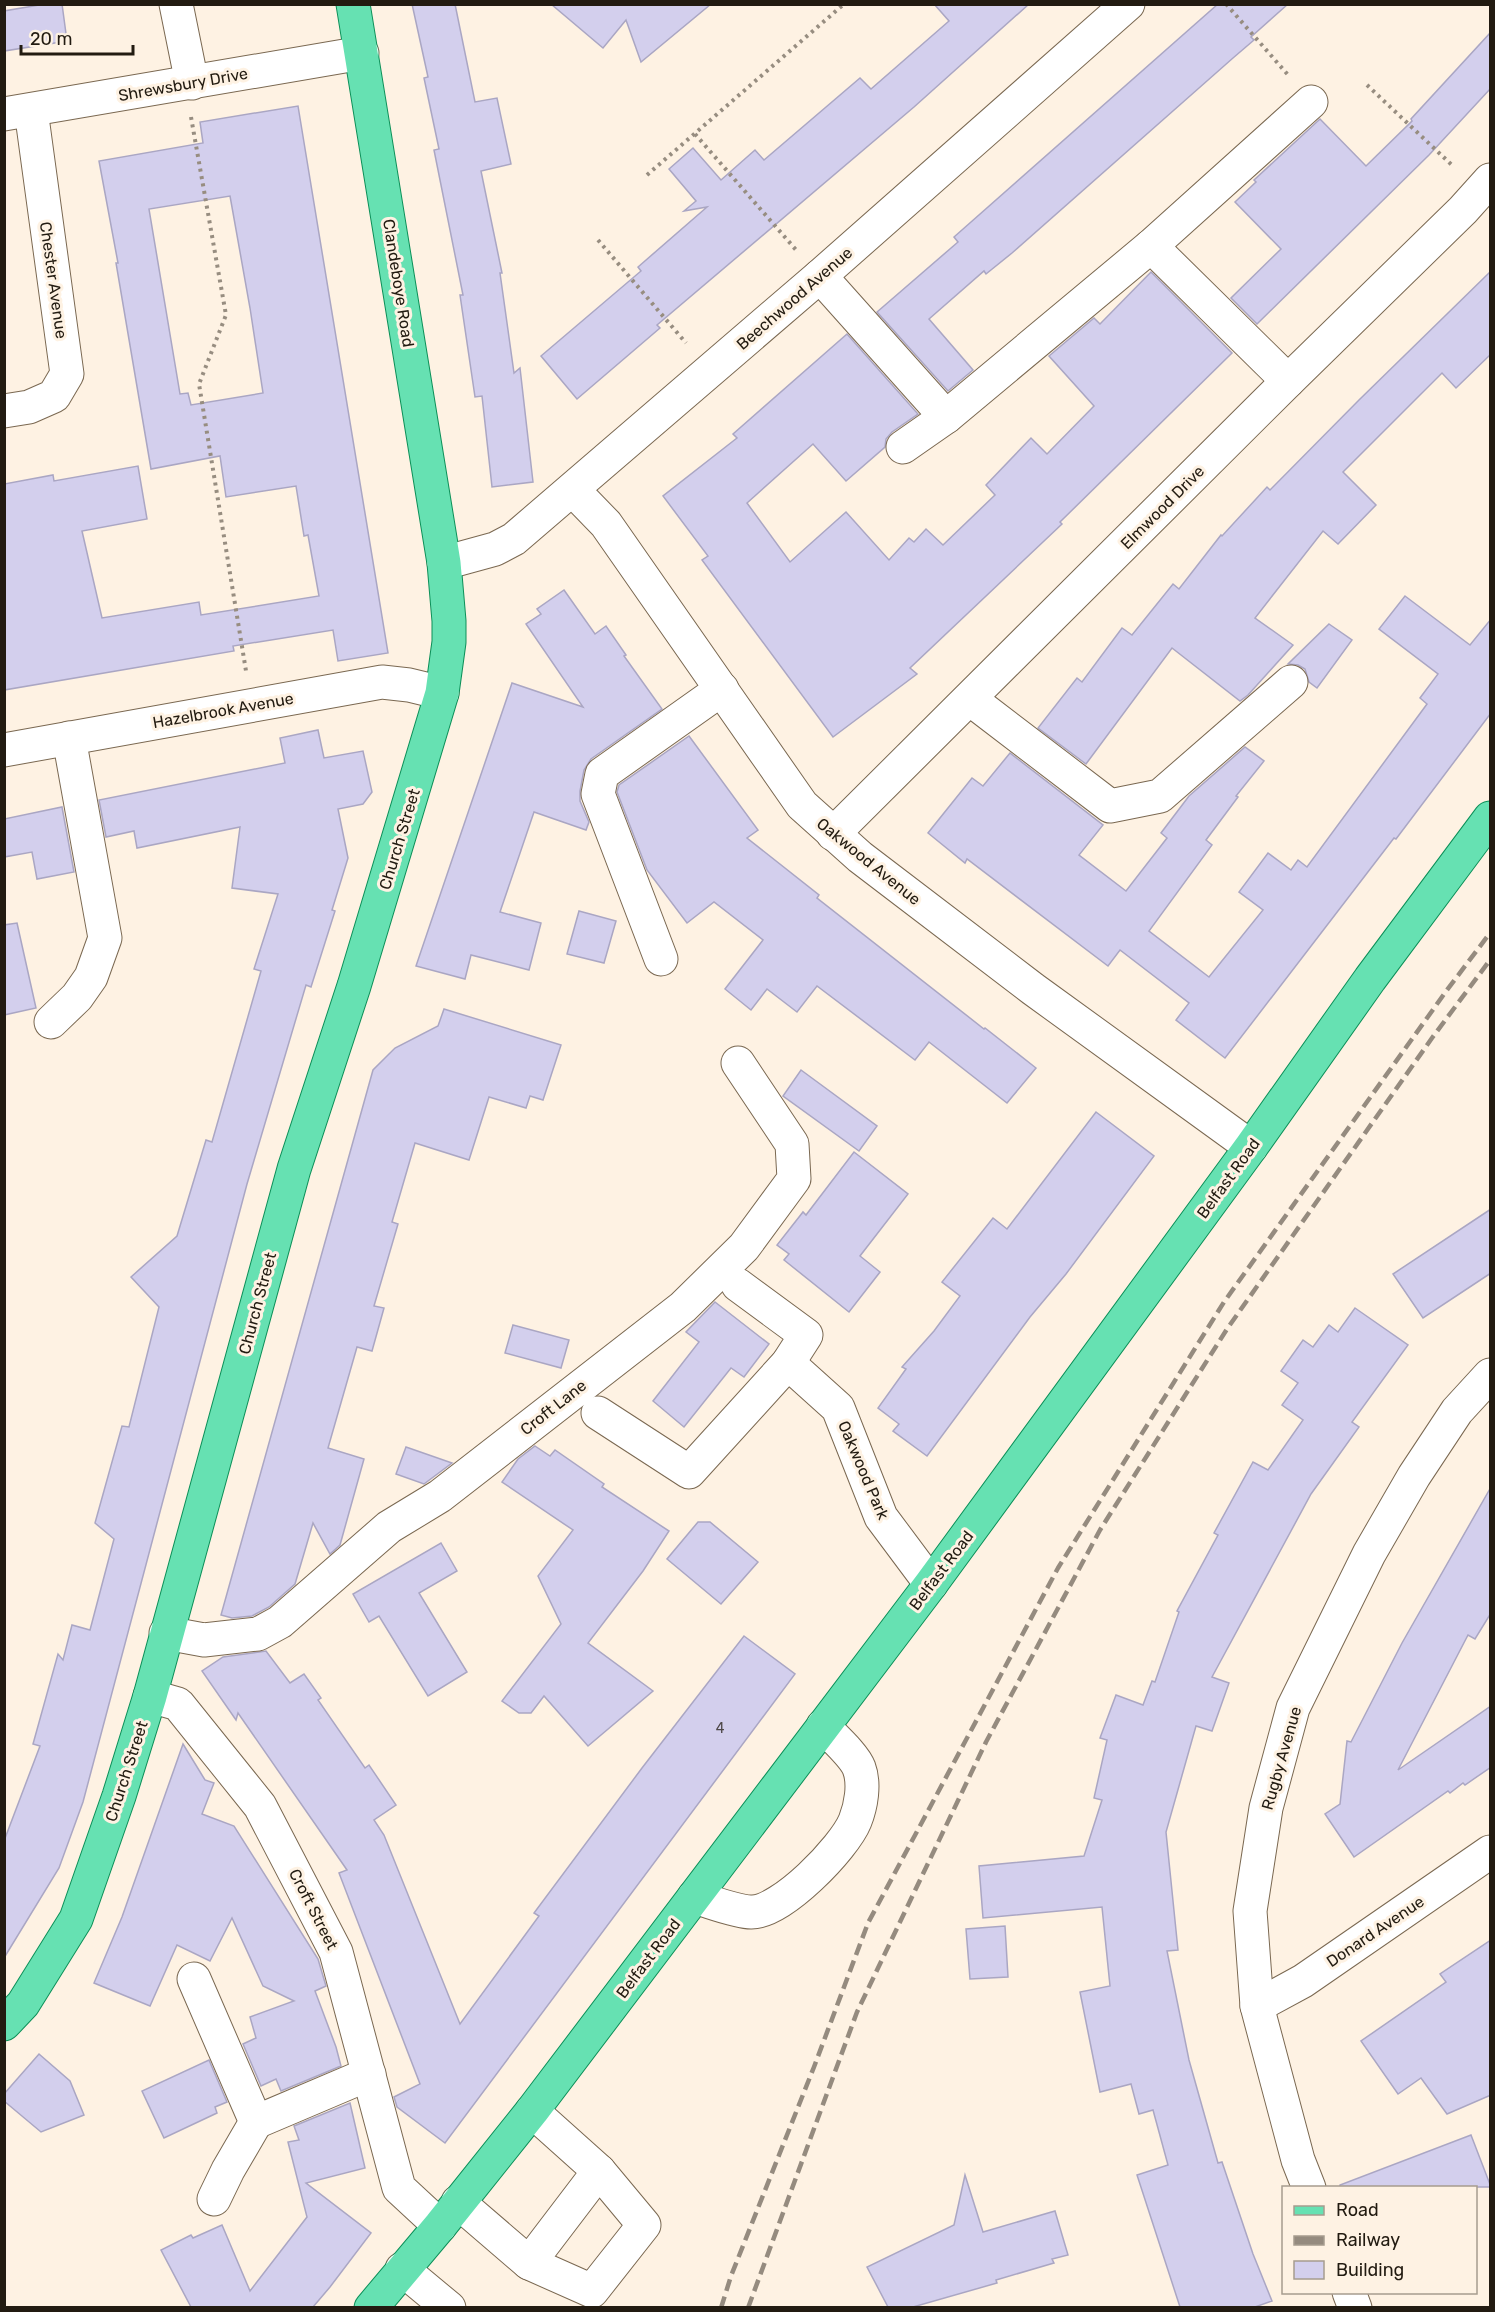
<svg xmlns="http://www.w3.org/2000/svg" width="1495" height="2312" font-family="Rubik,sans-serif">
	<style>
		.building { fill: #d3cfed; stroke: #aaa6c3; stroke-width: 1.5; fill-rule: evenodd }
		.lines { fill: none; stroke-linecap: round; stroke-linejoin: round }
		.minor-casing { stroke: #7a6851; stroke-width: 35 }
		.major-casing { stroke: #0c8f58; stroke-width: 35 }
		.path { stroke: #978d80; stroke-width: 4; stroke-dasharray: 3 4.5; stroke-linecap: butt }
		.minor { stroke: #fff; stroke-width: 33 }
		.major { stroke: #66e1b2; stroke-width: 33 }
		.rail { stroke: #958b7f; stroke-width: 4.5; stroke-dasharray: 12 6; stroke-linecap: butt }
		.labels { text-anchor: middle; stroke-width: 6; stroke-linejoin: round; paint-order: stroke }
		.number-label { font-size: 14px; fill: #4e4848 }
		.street-label { font-size: 16px; fill: #221b11; stroke: #fef2e3 }
	</style>
	<rect width="100%" height="100%" fill="#fef2e3"/>
	<g class="building">
		<path d="M45,4H62L67,41L4,51V11Z"/>
		<path d="M412,4H455L475,102L497,98L511,164L481,171L502,273H500L514,373L520,368L533,482L492,487L482,396L475,397L460,295H463L434,150L439,149L424,78L428,77Z"/>
		<path d="M551,4H711L641,62L626,20L603,48Z"/>
		<path d="M934,4H1029L914,107L657,325L660,328L577,399L541,356L641,271L638,267L707,207L684,211L696,201L669,169L693,148L721,180L755,150L764,160L860,78L871,89L949,21Z"/>
		<path d="M1218,4H1288L1251,37L1254,40L1233,58L1012,253L986,274L984,271L929,319L973,370L948,391L877,312L958,242L954,237Z"/>
		<path d="M1491,32V88L1429,155L1257,324L1231,298L1281,249L1235,202L1256,182L1254,180L1320,119L1366,166L1412,121L1411,119Z"/>
		<path d="M298,106L388,653L338,661L333,630L233,646L234,651L4,690V484L53,475L54,481L138,466L147,519L82,531L102,618L199,602L201,615L319,596L308,535L304,536L296,486L226,497L220,456L151,469L116,263H118L99,161L203,143L200,122ZM230,196L250,308L263,393L191,405L188,393L180,394L149,209Z"/>
		<path d="M1491,271V354L1456,388L1442,373L1343,472L1376,505L1338,544L1323,531L1255,618L1293,645L1248,695L1240,701L1172,648L1086,764L1038,728L1077,678L1082,682L1122,628L1132,635L1173,584L1179,589L1221,535L1222,536L1267,487L1270,490L1359,400Z"/>
		<path d="M1151,272L1232,353L1060,522L1062,524L910,668L917,674L833,737L702,560L708,556L663,496L737,438L733,434L847,334L918,414L892,432L886,439L885,447L846,481L813,444L747,503L790,562L846,512L889,560L909,538L914,542L926,529L943,545L995,495L986,485L1031,438L1047,454L1094,406L1049,356L1094,318L1100,324Z"/>
		<path d="M564,590L595,634L606,626L626,655L624,656L662,709L591,759L584,770L580,791V801L589,822L586,830L534,812L500,912L541,923L529,970L471,955L465,979L416,966L512,683L583,707L526,624L541,614L537,609Z"/>
		<path d="M1405,596L1470,645L1491,619V713L1396,839L1394,838L1225,1058L1176,1020L1189,1003L1120,950L1108,966L967,859L965,863L928,833L972,778L983,786L1010,753L1103,825L1079,855L1126,891L1167,838L1161,833L1189,796L1245,747L1264,761L1236,796L1238,797L1206,840L1212,845L1149,931L1209,977L1263,910L1239,892L1268,853L1291,870L1298,860L1307,867L1427,704L1420,698L1438,674L1379,629Z"/>
		<path d="M1329,624L1352,640L1317,688L1309,682L1305,669L1298,665L1288,664Z"/>
		<path d="M318,730L324,758L363,751L372,792L363,804L338,809L348,858L332,910L335,911L311,987L306,985L247,1184L83,1802L59,1868L4,1958V1841L40,1746L33,1744L58,1654L63,1660L72,1625L90,1630L114,1539L95,1523L122,1426L129,1427L159,1307L131,1277L177,1236L206,1140L212,1142L261,971L254,969L278,894L232,888L240,827L137,848L134,831L106,837L99,800L285,763L280,738Z"/>
		<path d="M689,736L758,830L747,838L819,895L817,898L984,1029L985,1028L1036,1068L1007,1103L929,1042L915,1060L817,986L797,1012L767,989L751,1010L725,989L763,940L714,902L687,923L647,870L617,792L619,785Z"/>
		<path d="M62,807L74,872L37,879L32,852L4,857V819Z"/>
		<path d="M579,911L616,921L604,963L567,954Z"/>
		<path d="M17,923L36,1008L4,1015V925Z"/>
		<path d="M444,1009L561,1045L543,1100L530,1096L526,1108L489,1097L469,1160L415,1143L392,1222L398,1224L374,1306L384,1308L372,1351L357,1347L328,1448L364,1459L340,1545L330,1554L313,1523L295,1584L269,1607L252,1616L232,1618L221,1615L373,1070L395,1048L438,1026Z"/>
		<path d="M801,1070L877,1126L859,1151L783,1096Z"/>
		<path d="M1096,1112L1154,1156L1066,1274L1030,1317L927,1456L893,1431L899,1424L878,1408L906,1369L902,1367L934,1331L960,1296L942,1282L993,1218L1007,1229Z"/>
		<path d="M854,1152L908,1194L860,1256L880,1272L849,1312L784,1260L789,1254L777,1245L803,1212L806,1215Z"/>
		<path d="M1491,1209V1273L1423,1318L1393,1274Z"/>
		<path d="M715,1302L769,1344L744,1377L731,1368L684,1427L653,1401L699,1342L686,1332Z"/>
		<path d="M1355,1308L1408,1345L1352,1422L1359,1427L1311,1494L1212,1677L1229,1683L1212,1731L1196,1726L1166,1832L1178,1950L1167,1951L1189,2060L1218,2163L1222,2162L1253,2254L1272,2301L1255,2307H1180L1137,2175L1168,2165L1153,2110L1139,2114L1131,2084L1100,2092L1080,1992L1110,1986L1102,1907L983,1918L979,1866L1084,1856L1102,1800L1094,1798L1107,1740L1100,1738L1116,1695L1143,1705L1152,1681L1155,1682L1179,1612L1177,1611L1218,1535L1214,1533L1253,1462L1268,1470L1303,1420L1282,1405L1298,1383L1281,1371L1303,1340L1313,1347L1329,1325L1338,1332Z"/>
		<path d="M513,1325L569,1340L561,1368L505,1353Z"/>
		<path d="M535,1446L550,1456L555,1450L604,1484L602,1487L669,1531L643,1571L588,1643L653,1691L588,1746L544,1696L531,1713H519L502,1701L561,1624L538,1576L573,1530L502,1482L518,1459Z"/>
		<path d="M406,1447L452,1463L424,1484L396,1474Z"/>
		<path d="M1491,1487V1613L1475,1639L1468,1635L1398,1770L1491,1706V1767L1465,1785L1463,1783L1450,1793L1448,1791L1354,1857L1325,1814L1340,1804L1347,1741L1351,1742L1402,1643Z"/>
		<path d="M698,1522H710L758,1562L721,1604L667,1559Z"/>
		<path d="M441,1543L457,1571L419,1593L467,1672L428,1696L379,1616L369,1622L353,1594Z"/>
		<path d="M744,1636L795,1674L445,2143L397,2107L394,2097L420,2084L339,1873L347,1870L238,1713L236,1720L202,1671L223,1657L266,1651L290,1683L304,1674L321,1698L318,1700L365,1768L369,1765L396,1805L374,1820L384,1835L460,2024L539,1916L534,1913L642,1768Z"/>
		<path d="M183,1744L205,1780L214,1783L202,1814L234,1826L318,1959L326,1986L315,1991L336,2047L341,2066L281,2091L276,2079L261,2086L243,2044L256,2038L250,2017L294,2001L263,1986L232,1918L210,1961L177,1945L150,2006L94,1983L122,1917Z"/>
		<path d="M1005,1926L1008,1977L970,1979L966,1929Z"/>
		<path d="M1491,1940V2095L1447,2114L1421,2078L1398,2094L1361,2041L1446,1982L1440,1974Z"/>
		<path d="M39,2054L70,2081L84,2115L41,2132L4,2101V2094Z"/>
		<path d="M209,2060L227,2102L215,2107L217,2113L164,2138L142,2091Z"/>
		<path d="M350,2103L365,2168L306,2183L371,2233L330,2287L313,2307H191L161,2250L191,2235L193,2238L222,2225L250,2291L307,2217L288,2142L299,2140L294,2126Z"/>
		<path d="M1471,2135L1491,2187H1340V2185Z"/>
		<path d="M965,2175L983,2232L1055,2211L1068,2255L1052,2259L1054,2263L996,2280L997,2283L913,2307H888L867,2267L954,2225Z"/>
	</g>
	<g class="lines">
		<defs>
			<g id="minor">
				<path d="M176,4L192,83"/>
				<path d="M4,114L362,53"/>
				<path d="M1151,246L1288,381"/>
				<path d="M820,276L946,417"/>
				<path d="M4,411L29,407L54,396L67,374L31,110"/>
				<path d="M903,447L946,417L1151,246L1311,102"/>
				<path d="M573,490L606,524L802,805L860,857L1033,989L1251,1147"/>
				<path d="M444,563L495,549L514,539L820,276L1128,4"/>
				<path d="M970,699L1110,806L1160,796L1291,682"/>
				<path d="M4,750L382,682L409,685L442,693"/>
				<path d="M833,834L1288,381L1463,210L1490,180"/>
				<path d="M661,959L598,794L602,774L722,689"/>
				<path d="M51,1022L77,997L91,977L105,938L69,738"/>
				<path d="M788,1363L838,1408L881,1517L931,1584"/>
				<path d="M598,1413L689,1472L788,1363L806,1335L738,1285"/>
				<path d="M166,1633L204,1640L258,1634L280,1622L389,1527L440,1496L683,1307L744,1247L794,1179L792,1144L738,1063"/>
				<path d="M150,1696L178,1704L260,1806L336,1952L399,2188L440,2226"/>
				<path d="M694,1897C709,1901 736,1912 751,1912C781,1913 844,1848 855,1821C861,1806 865,1784 859,1768C854,1755 833,1737 823,1726"/>
				<path d="M194,1979L256,2122L228,2170L214,2199"/>
				<path d="M1257,2006L1303,1981L1490,1852"/>
				<path d="M256,2122L369,2074"/>
				<path d="M1309,2188L1298,2160L1257,2006L1250,1911L1266,1808L1293,1708L1369,1554L1414,1476L1457,1411L1490,1375"/>
				<path d="M458,2202L529,2263L599,2171L532,2111"/>
				<path d="M529,2263L592,2291L644,2225L599,2171"/>
				<path d="M402,2269L449,2308"/>
				<path d="M1349,2292L1355,2308"/>
			</g>
			<g id="major">
				<path d="M4,2024L23,2004L76,1919L119,1796L150,1696L294,1169L354,986L442,693L449,642V621L444,563L353,4"/>
				<path d="M371,2308L440,2226L532,2111L931,1584L1251,1147L1370,979L1490,818"/>
			</g>
		</defs>
		<use href="#minor" class="minor-casing"/>
		<use href="#major" class="major-casing"/>
		<g class="path">
			<path d="M1226,4L1289,76"/>
			<path d="M1367,85L1454,167"/>
			<path d="M191,117L226,315L199,384L246,671"/>
			<path d="M695,134L797,251"/>
			<path d="M647,175L844,4"/>
			<path d="M598,240L686,343"/>
		</g>
		<use href="#minor" class="minor"/>
		<use href="#major" class="major"/>
		<g class="rail">
			<path d="M721,2308L731,2276L814,2067L868,1923L1058,1568L1224,1302L1447,990L1490,933"/>
			<path d="M748,2308L857,2012L986,1742L1100,1530L1227,1329L1432,1038L1490,960"/>
		</g>
	</g>
	<g class="labels">
		<g class="number-label">
			<text x="720" y="1733">4</text>
		</g>
		<g class="street-label">
			<text transform="translate(183 84) rotate(-10)" y="6">Shrewsbury Drive</text>
			<text transform="translate(54 280) rotate(82)" y="6">Chester Avenue</text>
			<text transform="translate(399 283) rotate(81)" y="6">Clandeboye Road</text>
			<text transform="translate(794 298) rotate(-41)" y="6">Beechwood Avenue</text>
			<text transform="translate(1162 507) rotate(-45)" y="6">Elmwood Drive</text>
			<text transform="translate(223 710) rotate(-10)" y="6">Hazelbrook Avenue</text>
			<text transform="translate(399 839) rotate(-73)" y="6">Church Street</text>
			<text transform="translate(869 861) rotate(39)" y="6">Oakwood Avenue</text>
			<text transform="translate(1228 1178) rotate(-54)" y="6">Belfast Road</text>
			<text transform="translate(257 1303) rotate(-75)" y="6">Church Street</text>
			<text transform="translate(553 1407) rotate(-38)" y="6">Croft Lane</text>
			<text transform="translate(864 1470) rotate(67)" y="6">Oakwood Park</text>
			<text transform="translate(941 1570) rotate(-53)" y="6">Belfast Road</text>
			<text transform="translate(1281 1758) rotate(-74)" y="6">Rugby Avenue</text>
			<text transform="translate(126 1771) rotate(-72)" y="6">Church Street</text>
			<text transform="translate(314 1909) rotate(63)" y="6">Croft Street</text>
			<text transform="translate(1375 1931) rotate(-34)" y="6">Donard Avenue</text>
			<text transform="translate(648 1958) rotate(-53)" y="6">Belfast Road</text>
		</g>
	</g>
	<rect width="1495" height="2312" fill="none" stroke="#221b11" stroke-width="12"/>
	<rect x="1282" y="2186" width="195" height="108" fill="#fef2e3" stroke="#a69c8f" stroke-width="1.5"/>
	<rect x="1294" y="2206" width="30" height="9" fill="#66e1b2" stroke="#a69c8f" stroke-width="1.5"/>
	<text x="1336" y="2216" font-size="18" fill="#221b11">Road</text>
	<rect x="1294" y="2236" width="30" height="9" fill="#958b7f" stroke="#a69c8f" stroke-width="1.5"/>
	<text x="1336" y="2246" font-size="18" fill="#221b11">Railway</text>
	<rect x="1294" y="2261" width="30" height="18" fill="#d3cfed" stroke="#a69c8f" stroke-width="1.5"/>
	<text x="1336" y="2276" font-size="18" fill="#221b11">Building</text>
	<path d="M21 45v9h112v-9" fill="none" stroke="#221b11" stroke-width="3"/>
	<text x="30" y="45" font-size="18" fill="#221b11" stroke="#fef2e3" stroke-width="4.5" paint-order="stroke">20 m</text>
</svg>
